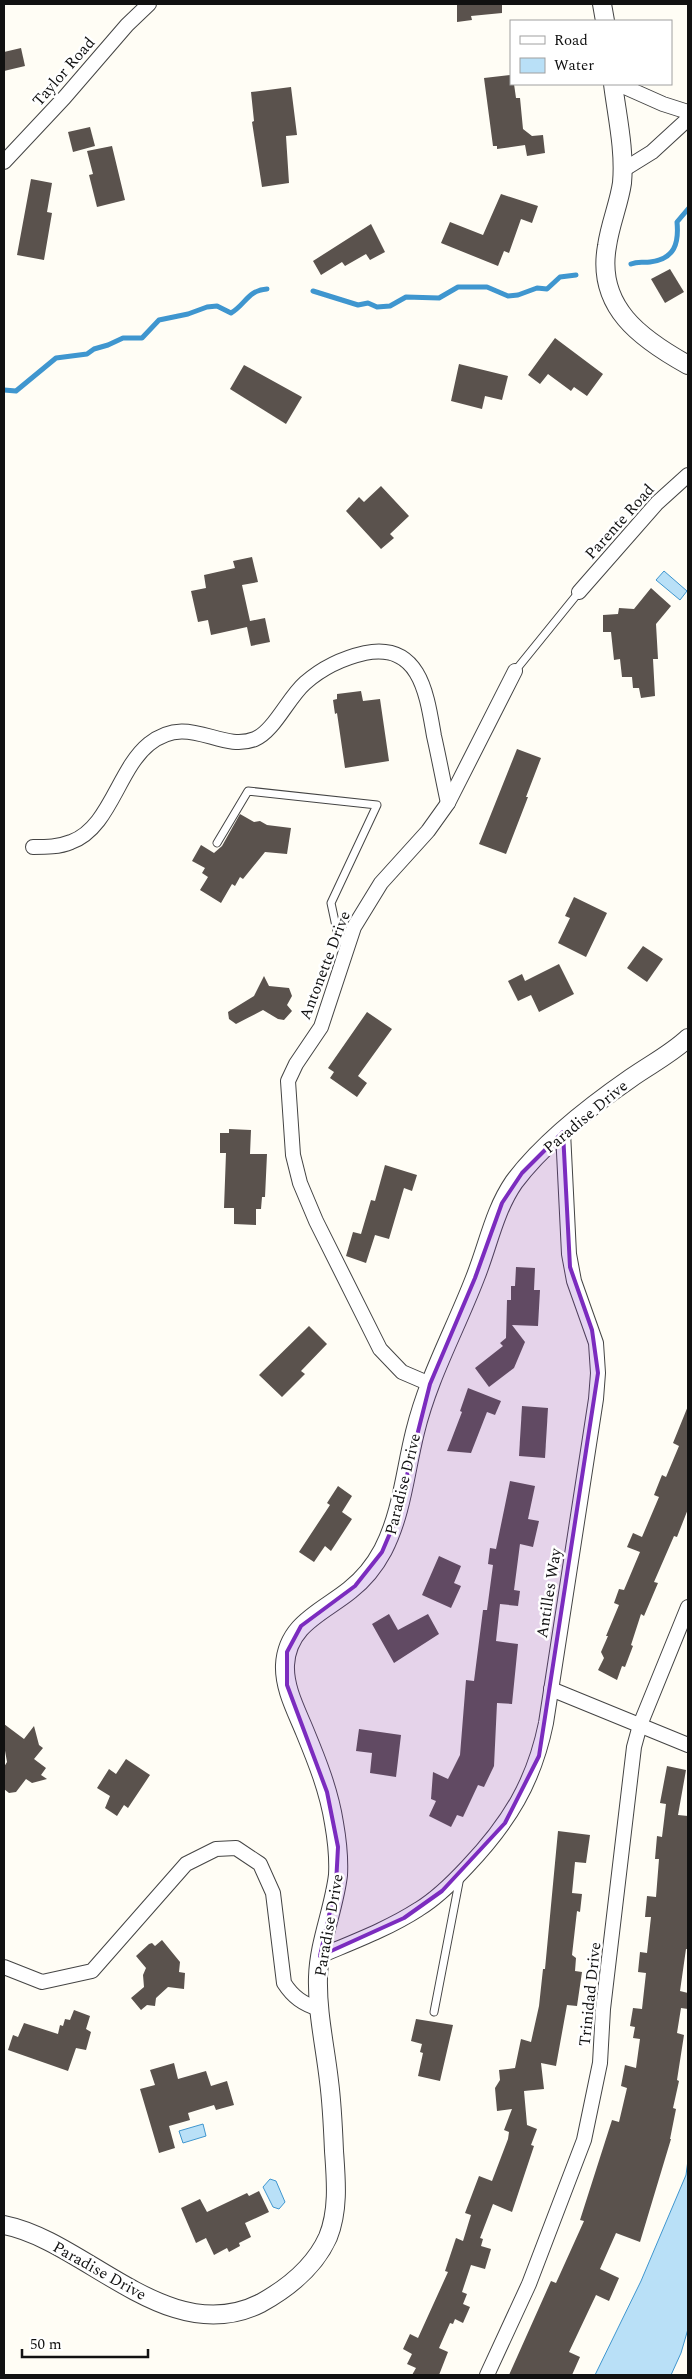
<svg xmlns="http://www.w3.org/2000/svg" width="692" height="2379" font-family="Spectral,serif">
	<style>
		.water { fill: #b9e0f7; stroke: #3f96cf }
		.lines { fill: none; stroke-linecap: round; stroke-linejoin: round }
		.stream { stroke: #3f96cf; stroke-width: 5 }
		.building { fill: #5a524d }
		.service-casing { stroke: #444; stroke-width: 9 }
		.minor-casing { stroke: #444; stroke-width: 16 }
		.tertiary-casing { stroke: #444; stroke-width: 20 }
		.service { stroke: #fff; stroke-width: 7 }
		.minor { stroke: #fff; stroke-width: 14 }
		.tertiary { stroke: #fff; stroke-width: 18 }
		.marked { fill: #7b2cbf; fill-opacity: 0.2; stroke: #7b2cbf; stroke-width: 4; stroke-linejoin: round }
		.labels { text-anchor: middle; stroke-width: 5; stroke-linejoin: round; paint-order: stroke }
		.street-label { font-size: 16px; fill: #111; stroke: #fff }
	</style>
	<rect width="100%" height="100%" fill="#fffdf5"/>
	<g class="water">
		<path d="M664,571L687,591L680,600L656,580Z"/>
		<path d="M203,2124L206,2136L183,2143L179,2131Z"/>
		<path d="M688,2160V2329L681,2353L671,2375H595L641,2281L686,2175Z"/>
		<path d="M270,2179L276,2181L285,2202L279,2209L273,2207L263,2187Z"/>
	</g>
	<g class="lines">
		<g class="stream">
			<path d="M631,264C638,261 643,263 650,262C675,259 679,243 677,222L688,209"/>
			<path d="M313,291L358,305L368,303L377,307L390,306L406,297L439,298L458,287H487L508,296L518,295L537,288L547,289L560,277L576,275"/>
			<path d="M4,390L16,391L56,358L87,354L94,349L108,345L123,338H142L159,320L188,314L207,307L217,306L231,313C245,305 248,290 267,289"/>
		</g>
	</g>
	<g class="building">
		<path d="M457,4H502V13L471,16L472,20L457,22Z"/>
		<path d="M21,48L25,66L4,71V52Z"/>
		<path d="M511,75V84H514L516,98H520L523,129L532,136L543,135L545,153L527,156L525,145L497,149V146H493L484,78Z"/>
		<path d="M291,87L297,135L286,136L289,183L262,187L252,122L254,121L251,92Z"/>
		<path d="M90,127L95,146L73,152L68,132Z"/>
		<path d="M112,146L125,200L97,207L89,175L93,174L87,151Z"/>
		<path d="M31,179L52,183L47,212L52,213L44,260L17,255Z"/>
		<path d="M501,194L538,206L532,223L521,219L509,253L504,251L498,266L441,243L450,222L483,235Z"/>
		<path d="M371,224L385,252L370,260L366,254L345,266L342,262L321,275L313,261Z"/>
		<path d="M670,269L684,292L665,303L651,279Z"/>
		<path d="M555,338L603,374L587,396L574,387L571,391L548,374L540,384L528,375Z"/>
		<path d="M459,364L508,376L502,400L485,396L482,409L451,401Z"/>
		<path d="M244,365L302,397L286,424L230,389Z"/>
		<path d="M381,486L409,516L390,534L394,538L381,549L346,511L359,497L364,502Z"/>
		<path d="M252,557L258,582L242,585L250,621L265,618L270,642L251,646L247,627L211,635L208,620L198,622L191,591L206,588L204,575L235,568L233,561Z"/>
		<path d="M651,588L671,606L656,624L658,659H653L655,696L641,698L639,688H633L632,677H622L620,659L614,660L611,632H603V615L618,614L619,608L634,609Z"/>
		<path d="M361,691L363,701L380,699L389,761L345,768L337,713L335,714L333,700L337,699V694Z"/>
		<path d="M517,749L541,758L526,797H528L506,854L479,844Z"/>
		<path d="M240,814L254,822L260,821L267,825L291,828L287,854L265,852L243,879L240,877L235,886L232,884L221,903L200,890L208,877L202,873L205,868L192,861L201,845L214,853L222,846Z"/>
		<path d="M574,897L607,913L586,957L558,943L570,918L565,916Z"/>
		<path d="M643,946L663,959L647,982L627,968Z"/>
		<path d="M559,964L574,994L539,1012L531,995L518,1001L508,981L522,974L525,981Z"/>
		<path d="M264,976L269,986L289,988L292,996L287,1005L292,1011L284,1020L278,1019L263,1010L236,1024L229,1019L228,1012L254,996Z"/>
		<path d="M367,1012L392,1029L358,1076L367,1083L357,1097L330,1078L334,1072L328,1068Z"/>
		<path d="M229,1129L251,1130L250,1154H267L265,1197H262L261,1209H256V1225L234,1224V1208H224L226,1153H220V1133H229Z"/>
		<path d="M385,1165L417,1175L412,1191L404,1188L389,1239L375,1235L366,1263L346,1256L353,1232L361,1234L371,1200L375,1201Z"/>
		<path d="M516,1267L535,1268L534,1290H540L538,1326L512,1325L525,1342L514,1368L489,1387L475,1368L503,1346L500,1343L506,1338L507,1300H511V1286H515Z"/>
		<path d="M309,1326L327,1344L301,1371L305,1374L282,1397L259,1375Z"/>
		<path d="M468,1388L501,1401L495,1415L487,1412L471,1453L447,1451L462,1412L460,1411Z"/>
		<path d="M522,1406L548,1408L545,1458L519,1456Z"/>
		<path d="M688,1406V1509L677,1537L674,1536L654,1582L658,1583L644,1616L641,1614L631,1645L633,1646L625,1667L622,1666L617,1680L598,1670L604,1658L601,1652L608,1636H606L619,1605L614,1603L619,1589L624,1590L640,1552L627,1547L633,1533L642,1537L659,1497L654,1495L662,1475L666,1477L679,1446L673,1443Z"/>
		<path d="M510,1481L535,1486L528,1519L539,1521L533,1547L520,1544L514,1590L520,1591L518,1606L500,1604L496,1641L518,1644L512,1704L497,1703L494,1766L484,1787L478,1785L463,1817L457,1815L451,1827L429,1816L436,1801L431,1799L433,1772L448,1779L460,1755L466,1680L474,1681L483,1610H487L493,1565L488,1564L490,1548L496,1549Z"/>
		<path d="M338,1486L352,1496L342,1512L352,1519L331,1551L325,1546L314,1562L299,1552L330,1505L327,1503Z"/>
		<path d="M439,1556L461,1566L454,1583L461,1586L451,1608L422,1595Z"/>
		<path d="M389,1614L398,1630L428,1614L439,1634L394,1663L372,1624Z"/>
		<path d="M4,1724L24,1739L34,1726L39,1745L43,1748L34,1759L46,1768L41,1775L47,1779L32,1783L26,1779L16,1792L9,1793L4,1789V1767L7,1762L4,1745Z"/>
		<path d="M359,1729L401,1735L396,1777L370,1773L372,1753L356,1751Z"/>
		<path d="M126,1759L150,1775L128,1808L124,1805L117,1816L105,1808L110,1796L97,1788L109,1769L116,1774Z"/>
		<path d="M667,1766L686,1770L678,1815L688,1816V1949H686L680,1991L688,1993V2009L681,2008L677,2033L684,2035L677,2080L679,2081L673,2108L676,2109L670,2139H671L640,2242L616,2233L600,2269L619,2278L609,2301L596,2295L569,2352L580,2357L572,2375H509L551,2281L556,2283L584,2221L580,2220L612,2120L619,2122L627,2088L621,2086L625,2065L636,2068L640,2039L633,2038L635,2027L630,2026L633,2008L642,2009L646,1973L638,1972L640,1952L647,1953L651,1917H645L647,1896L656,1897L659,1859H655L657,1836L662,1837L666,1804L660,1803Z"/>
		<path d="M558,1831L590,1835L586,1863L575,1862L572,1893L582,1894L580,1912L577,1911L572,1955L576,1958L575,1971L582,1972L577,2006L567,2005L556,2066L541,2063L544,2089L524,2091L527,2125L537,2129L531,2145L534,2146L512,2212L493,2204L480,2238L483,2239L481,2246L491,2249L485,2269L471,2265L462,2292L467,2294L463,2304L470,2307L463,2323L455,2319L453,2324L450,2323L439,2348L448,2352L439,2375H412L416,2368L407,2364L412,2354L403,2349L410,2334L418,2338L448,2272L445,2271L456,2238L463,2241L471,2215L465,2213L479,2176L492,2181L508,2139L509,2132L504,2130L512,2109L497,2111L495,2088L500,2080L499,2070L515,2068L521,2039L531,2042L539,2006L543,1969H545Z"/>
		<path d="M162,1940L180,1962L179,1972L185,1973L184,1989L168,1987L156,1998L155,2006L147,2005L141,2010L131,1998L144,1987L143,1975L146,1968L136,1956L149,1944L152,1943L155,1946Z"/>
		<path d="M74,2010L90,2016L86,2029L91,2032L86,2050L76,2048L68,2071L8,2050L13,2035L18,2037L24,2023L58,2034L60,2025L63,2026L65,2019L70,2020Z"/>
		<path d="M416,2019L453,2025L440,2081L418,2076L423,2053L420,2052L422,2044L411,2041Z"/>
		<path d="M174,2063L178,2079L206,2071L211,2086L227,2081L234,2105L216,2110L214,2105L188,2113L190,2120L169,2126L175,2148L159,2153L140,2089L155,2085L150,2070Z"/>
		<path d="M259,2191L269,2212L245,2223L251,2237L239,2243L240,2246L229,2252L227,2248L214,2255L206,2238L196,2243L181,2208L200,2199L207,2212L247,2193L249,2196Z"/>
	</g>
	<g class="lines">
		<defs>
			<g id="service">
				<path d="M515,671L579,592"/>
				<path d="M217,843L248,791L377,805L331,903L337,931L347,946"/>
				<path d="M434,2012L460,1877"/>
			</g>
			<g id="minor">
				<path d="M618,84L663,104L688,112"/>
				<path d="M4,162L64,98L127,25L149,4"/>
				<path d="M623,170L652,152L688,119"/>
				<path d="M579,592L657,503L688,475"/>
				<path d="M33,847C46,847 59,847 71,842C110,828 118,769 149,744C189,712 220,753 255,739C274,731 288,698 305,683C322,668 343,658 365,653C421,642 427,696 434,736C439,758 443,780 448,803"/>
				<path d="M430,1384L402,1372L380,1349L316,1221L300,1183L293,1155L288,1081L296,1064L321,1027L354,927L381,883L428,831L448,803L515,671"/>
				<path d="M551,1689L688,1745"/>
				<path d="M320,1956C353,1942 388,1929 419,1909C437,1898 453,1882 467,1867C509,1823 534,1782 546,1723L596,1399L598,1373L596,1343L574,1281L569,1254L563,1132"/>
				<path d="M4,1967L42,1982L92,1971L186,1864L216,1849L236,1848L260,1864L273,1893L284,1983C293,1997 303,2004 319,2009"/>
				<path d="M487,2375L529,2284L584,2140L600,2063L603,2009L634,1747L640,1725L688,1607"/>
			</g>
			<g id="tertiary">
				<path d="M602,4L605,21"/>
				<path d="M613,84C617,116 625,150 622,183C619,204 610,224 607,246C596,307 641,339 688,365"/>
				<path d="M4,2225C86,2241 169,2350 261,2303C288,2288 315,2266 328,2237C339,2210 336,2179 334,2151C333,2127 332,2104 329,2081C325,2046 317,2012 318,1977C319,1942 334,1909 338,1875C339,1857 337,1840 334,1823C329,1791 317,1761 305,1732C296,1710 284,1688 285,1665C287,1624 323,1612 350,1590C364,1579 375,1565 383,1550C402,1513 405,1472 415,1432C428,1378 455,1330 475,1278C488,1246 494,1211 514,1182C543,1143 592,1105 631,1078C651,1064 671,1054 688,1038"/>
			</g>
		</defs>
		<use href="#service" class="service-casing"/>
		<use href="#minor" class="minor-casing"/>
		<use href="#tertiary" class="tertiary-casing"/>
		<use href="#service" class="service"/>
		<use href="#minor" class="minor"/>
		<use href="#tertiary" class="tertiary"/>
	</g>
	<path class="marked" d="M563,1132L570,1267L592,1330L598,1373L539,1756L505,1823L442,1891L404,1918L320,1956L336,1884L338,1847L327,1792L287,1685V1652L301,1626L355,1586L382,1552L396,1519L430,1384L475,1278L502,1203L522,1173Z"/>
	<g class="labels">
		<g class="street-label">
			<text transform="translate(63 71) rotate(-49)" y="6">Taylor Road</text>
			<text transform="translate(619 521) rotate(-48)" y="6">Parente Road</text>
			<text transform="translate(324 965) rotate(-69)" y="6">Antonette Drive</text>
			<text transform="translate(585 1116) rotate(-40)" y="6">Paradise Drive</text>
			<text transform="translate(402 1484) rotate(-76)" y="6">Paradise Drive</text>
			<text transform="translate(548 1593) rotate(-81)" y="6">Antilles Way</text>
			<text transform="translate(328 1925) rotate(-80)" y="6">Paradise Drive</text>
			<text transform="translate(589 1994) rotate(-84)" y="6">Trinidad Drive</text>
			<text transform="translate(100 2270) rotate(29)" y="6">Paradise Drive</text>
		</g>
	</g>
	<rect width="692" height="2379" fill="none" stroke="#111111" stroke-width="10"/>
	<rect x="510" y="20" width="162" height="65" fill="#ffffff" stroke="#a0a0a0"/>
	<rect x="520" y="36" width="25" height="8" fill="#ffffff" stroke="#a0a0a0"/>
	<text x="554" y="45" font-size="15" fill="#111111">Road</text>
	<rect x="520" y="58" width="25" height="15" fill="#b9e0f7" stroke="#a0a0a0"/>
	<text x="554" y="70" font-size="15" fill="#111111">Water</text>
	<path d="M22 2349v8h126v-8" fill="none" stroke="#111111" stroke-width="2.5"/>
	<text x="30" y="2349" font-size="15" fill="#111111" stroke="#ffffff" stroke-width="4" paint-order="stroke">50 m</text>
</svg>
